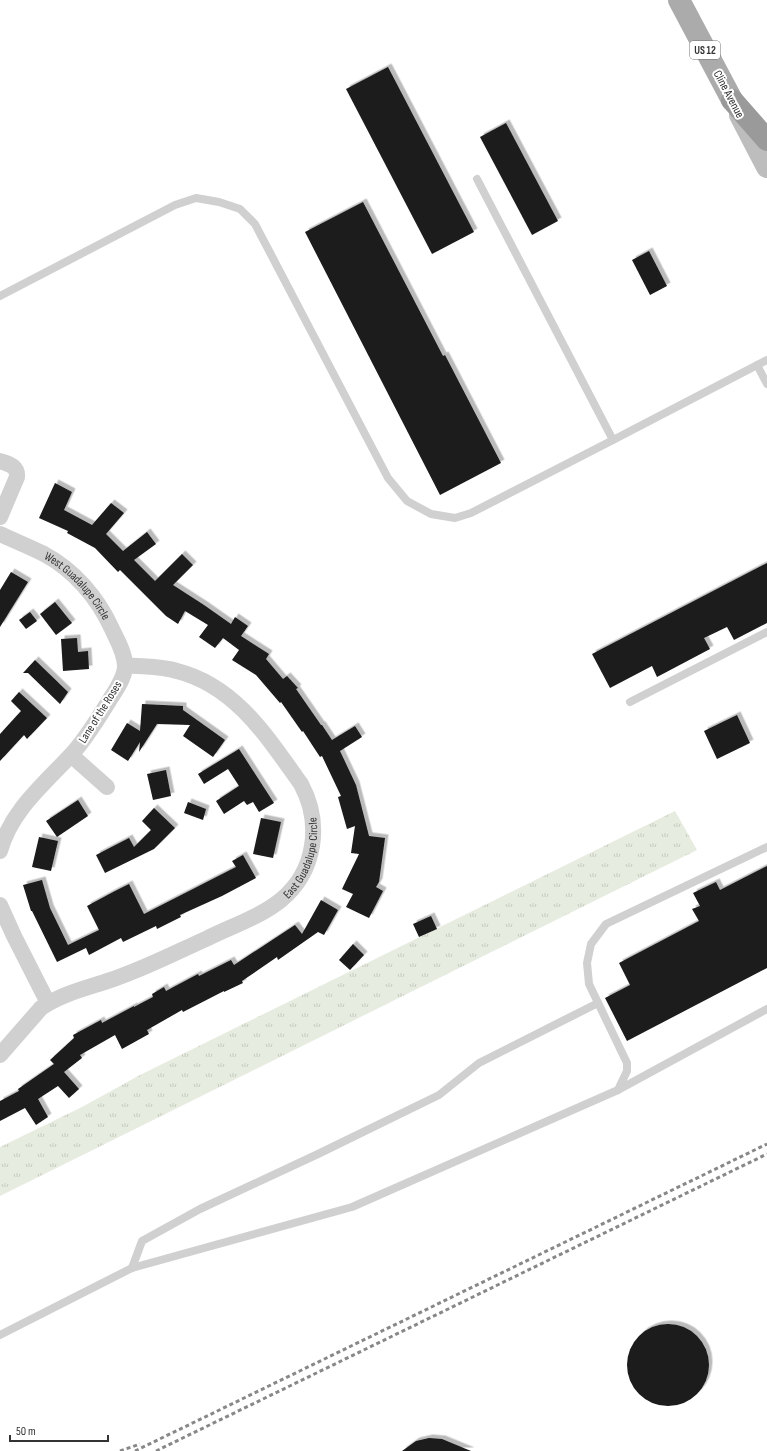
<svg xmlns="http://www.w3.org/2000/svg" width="767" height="1451" font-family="'Sofia Sans Condensed',sans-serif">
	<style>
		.grass { fill: url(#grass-tufts) }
		.building { fill: #1a1a1a; filter: url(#shadow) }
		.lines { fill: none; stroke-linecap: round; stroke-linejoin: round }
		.lane { stroke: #d0d0d0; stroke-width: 8 }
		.street { stroke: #d0d0d0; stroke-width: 16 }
		.secondary { stroke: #bdbdbd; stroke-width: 22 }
		.primary { stroke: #ababab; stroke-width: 22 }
		.highway { stroke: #9a9a9a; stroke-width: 22 }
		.rail { stroke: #888; stroke-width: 3; stroke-dasharray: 4 3; stroke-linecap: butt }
		.labels { text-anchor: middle; stroke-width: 4; stroke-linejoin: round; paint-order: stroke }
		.shield { fill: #fff; stroke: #707070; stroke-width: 1 }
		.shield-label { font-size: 11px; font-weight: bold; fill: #333 }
		.street-label { font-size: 12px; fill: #333; stroke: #fff }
	</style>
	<defs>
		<pattern id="grass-tufts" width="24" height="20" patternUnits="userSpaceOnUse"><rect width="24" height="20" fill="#e6ecdf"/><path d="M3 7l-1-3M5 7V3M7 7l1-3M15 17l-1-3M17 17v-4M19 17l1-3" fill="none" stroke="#c6cbc0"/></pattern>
		<filter id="shadow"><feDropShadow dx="3.5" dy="-3.5" stdDeviation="0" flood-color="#0004"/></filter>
	</defs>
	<rect width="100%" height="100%" fill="#fff"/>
	<path class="grass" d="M675,811L697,850L0,1196V1147L82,1107L140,1075Z"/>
	<g class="building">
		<path d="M388,67L474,232L432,254L346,89Z"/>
		<path d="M506,123L558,221L532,235L480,137Z"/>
		<path d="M363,202L443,356L445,355L501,463L440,495L305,232Z"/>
		<path d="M649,251L667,286L650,295L632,260Z"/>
		<path d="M55,483L72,492L64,510L92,525L111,503L124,513L106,534L123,551L147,532L156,544L134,560L155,581L182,554L193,565L173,585L204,605L231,624L235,617L248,626L241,636L269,654L266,659L283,679L287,676L298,688L296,689L321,725H322L332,740L355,726L362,737L340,751L356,785L369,836L385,838L379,882L376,887L383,891L369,918L346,907L353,894L342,889L359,854L351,853L355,826L347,829L338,797L341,796L322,756L320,757L303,731L302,732L281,702L280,703L256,675L232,660L239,650L223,638L215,648L199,637L208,625L185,611L178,624L166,616L120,570L118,572L95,548L67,533L68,531L39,518Z"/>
		<path d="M767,563V623L734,640L727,627L704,638L710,649L657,677L652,666L610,688L592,654Z"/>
		<path d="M11,572L28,582L0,627V590Z"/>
		<path d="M55,602L72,623L56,635L40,614Z"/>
		<path d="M30,612L37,621L26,629L19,620Z"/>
		<path d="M77,638L78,652L88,651L89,669L63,671L61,639Z"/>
		<path d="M35,660L68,692L60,704L28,673H23Z"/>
		<path d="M19,692L47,718L27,739L24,735L0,761V734L21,711L11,701Z"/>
		<path d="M142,704L183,706V710L225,740L213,757L183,736L190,725L157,724L139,752L140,742L128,761L111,750L127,723L140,731Z"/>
		<path d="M737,715L750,743L717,759L704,731Z"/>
		<path d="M239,749L274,803L259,812L253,802L247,805L244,801L224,814L216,801L239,786L228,769L204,784L198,774Z"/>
		<path d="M166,770L171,796L153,800L147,774Z"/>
		<path d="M78,800L88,816L57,837L46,821Z"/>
		<path d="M188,802L206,809L203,820L184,813Z"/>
		<path d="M154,808L175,828L154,849L105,873L96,855L129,838L134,847L151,830L142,821Z"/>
		<path d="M261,818L281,822L273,858L253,854Z"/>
		<path d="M39,837L58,841L51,871L32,867Z"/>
		<path d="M243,855L256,878L222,896L180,915L181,917L157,929L156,926L123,942L121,938L89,955L86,948L57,962L32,911H31L23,885L42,880L50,908L68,945L99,930L87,906L115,891L129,884L144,914L236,867L232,861Z"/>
		<path d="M767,866V968L627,1041L605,998L630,985L619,963L699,921L692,909L700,906L693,893L716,882L720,890Z"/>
		<path d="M321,900L338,910L324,935L318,932L278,960L277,957L242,981L243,983L224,992V991L183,1012L182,1010L147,1030L149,1034L122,1049L115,1035L80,1055L82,1058L64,1072L79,1089L69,1098L58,1086L38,1099L48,1117L36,1125L25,1108L0,1121V1101L19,1091L18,1089L54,1064L50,1060L74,1038L73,1035L101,1020L102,1023L134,1006V1007L153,997L152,994L164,987L166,991L198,974L199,976L231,960L234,965L295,925L302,934Z"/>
		<path d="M431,916L437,929L419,937L413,924Z"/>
		<path d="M353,944L364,955L350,970L339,960Z"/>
		<circle cx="668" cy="1365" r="41"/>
		<path d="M429,1438L442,1439L471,1451H402L416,1441Z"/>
	</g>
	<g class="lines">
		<g class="lane">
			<path d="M477,179L613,440L767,360"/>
			<path d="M0,296L175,205L196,198L219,202L240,209L255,224L388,478L407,501L431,514L455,518L471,513L613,440"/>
			<path d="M757,365L767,384"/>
			<path d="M630,702L767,632"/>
			<path d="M618,1090L627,1071V1063L589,984L587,963L591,944L606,924L767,847"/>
			<path d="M132,1268L142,1241L200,1209L318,1154L439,1095L479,1063L598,1003"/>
			<path d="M0,1335L132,1268L352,1207L618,1090L767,1009"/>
		</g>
		<g class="street">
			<path d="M0,461C9,464 18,466 17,477L0,517"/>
			<path id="s1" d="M0,534C15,541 30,547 44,554C74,570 98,598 112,629C117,640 125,653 125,666C125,678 115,691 109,701C97,720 86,739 71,755C43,785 11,811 0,851"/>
			<path d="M71,755L107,787"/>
			<path d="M0,905L14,936L48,1003"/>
			<path id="s2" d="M0,1055L41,1008C64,992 93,987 119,977C150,966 179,951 208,938C232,926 260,917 281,900C316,871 322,823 301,784C268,738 236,686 177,671C161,666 142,667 125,665"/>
		</g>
		<path class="secondary" d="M740,115L767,167"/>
		<path class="primary" d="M679,0L732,100"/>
		<path class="highway" d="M732,100L767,140"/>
		<g class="rail">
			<path d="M120,1451L140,1444"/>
			<path d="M135,1451L767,1144"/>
			<path d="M156,1451L767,1154"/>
		</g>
	</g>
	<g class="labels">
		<rect class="shield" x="690" y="41" width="30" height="18" rx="3"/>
		<g class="shield-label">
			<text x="705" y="54">US 12</text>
		</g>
		<g class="street-label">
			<text transform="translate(729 94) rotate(62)" y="4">Cline Avenue</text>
			<text dy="4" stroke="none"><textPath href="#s1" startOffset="95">West Guadalupe Circle</textPath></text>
			<text transform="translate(100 712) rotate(-58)" y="4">Lane of the Roses</text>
			<text dy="4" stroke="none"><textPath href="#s2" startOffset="375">East Guadalupe Circle</textPath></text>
		</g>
	</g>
	<path d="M10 1435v6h98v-6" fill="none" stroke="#333333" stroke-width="2"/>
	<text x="16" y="1435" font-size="12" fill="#333333" stroke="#ffffff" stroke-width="3" paint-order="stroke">50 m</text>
</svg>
